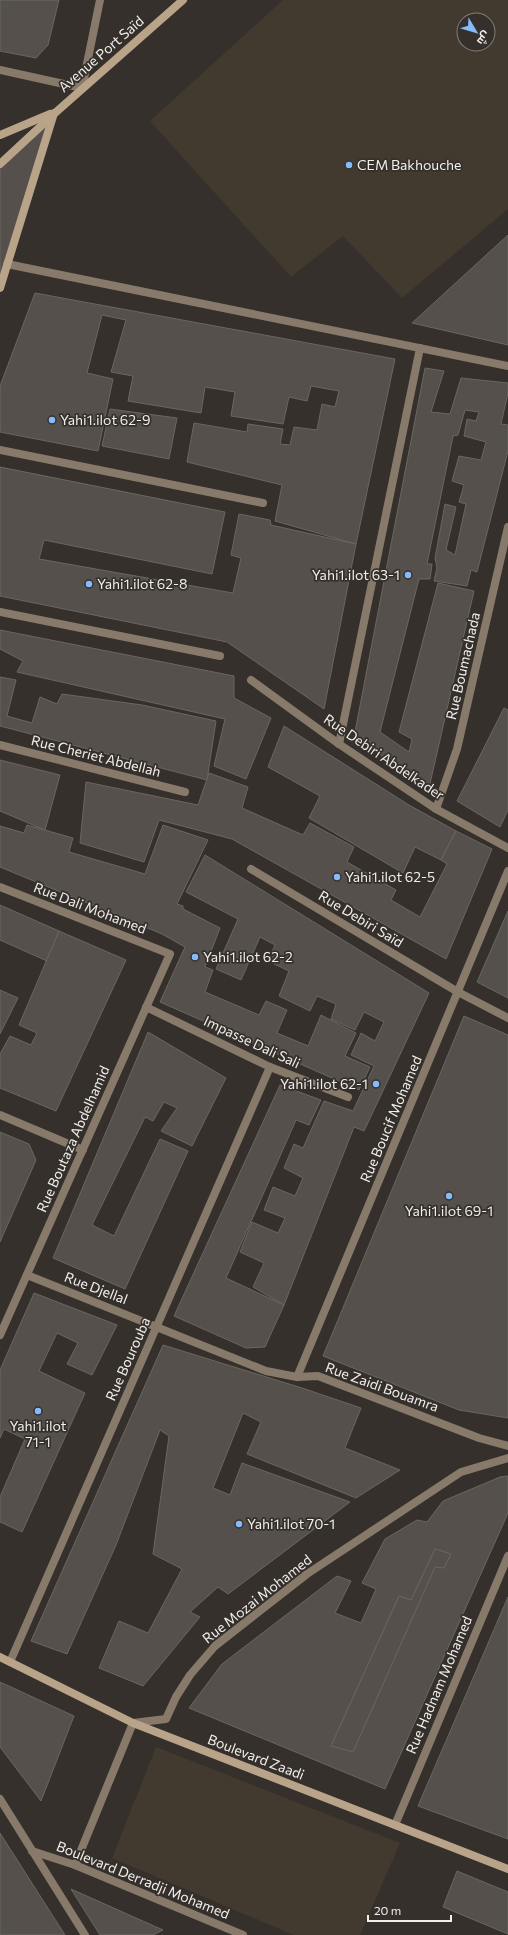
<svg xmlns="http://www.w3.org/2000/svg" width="508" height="1935" font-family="Commissioner,Cairo,sans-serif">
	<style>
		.built { fill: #423a2f; fill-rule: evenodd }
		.building { fill: #55504b; stroke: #6b6660 }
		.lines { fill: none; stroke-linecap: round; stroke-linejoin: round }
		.street { stroke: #887a6a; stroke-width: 8 }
		.secondary { stroke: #b9a48a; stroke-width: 8 }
		.poi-dot { fill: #85bbfb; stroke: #35302b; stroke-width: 1.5 }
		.labels { text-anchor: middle; stroke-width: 3.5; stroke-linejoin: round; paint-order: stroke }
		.street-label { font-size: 14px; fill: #f1eeeb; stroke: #35302b }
		.poi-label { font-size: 14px; fill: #f1eeeb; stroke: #35302b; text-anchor: start }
	</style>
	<rect width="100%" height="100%" fill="#35302b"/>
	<g class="built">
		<path d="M283,0H508V209L402,298L343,236L291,277L150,121ZM464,20H488V44H464Z"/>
		<path d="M156,1747L400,1843L360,1935H294L112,1858Z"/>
	</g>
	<g class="building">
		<path d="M0,0H59L48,45L36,58L0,51Z"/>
		<path d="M55,113L0,281V161Z"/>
		<path d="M508,235V345L412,323Z"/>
		<path d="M35,293L395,359L356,544L275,521L282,485L187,462L194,423L247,432L248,424L283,429L280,444L290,445L294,427L317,430L322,404L335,407L339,391L311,386L307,401L289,397L283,424L231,416L235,392L205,387L201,413L128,401L133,376L111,372L126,320L102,315L87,373L113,379L98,451L0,432V386Z"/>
		<path d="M425,368L444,371L431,412L450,414L461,378L508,383V393L501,424L508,425V451L477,572L471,570L467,586L434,581L437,568L435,558L445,504L456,507L446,550L455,555L466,504L459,502L464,485L452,481L459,456L481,460L486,442L464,436L467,419L476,421L479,412L465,410L458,435L453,436L427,564H432L430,579H419L380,732L409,752L412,739L399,732L438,583L474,591L429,788L354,737Z"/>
		<path d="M110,409L177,418L169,459L102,446Z"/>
		<path d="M0,467L225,512L212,574L44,540L39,559L233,593L241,558L231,555L239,514L270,520L271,525L356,544L324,709L227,642L0,596Z"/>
		<path d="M0,630L234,676V698L271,718L246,779L214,766L225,719L17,672L23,661L0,649Z"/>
		<path d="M0,677L16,680L7,716L32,723L40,697L57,704L62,694L142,705L216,721L207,780L0,726Z"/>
		<path d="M504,708L508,710V810L500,827L457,801Z"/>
		<path d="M284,726L409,805L456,831L441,860L415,847L403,873L309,818L320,796L268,767Z"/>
		<path d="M0,760L60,775L45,830L0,811Z"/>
		<path d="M209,773L248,787L242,808L303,835L310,823L354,847L347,862L396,890L391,900L420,917L447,864L441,860L456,831L492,849L446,959L232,839L159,820L144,862L80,843L86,782L198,805Z"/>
		<path d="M27,825L73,838L69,852L145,874L163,825L208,840L177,904L183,906V909L220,928L205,967L213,970L205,992L259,1015L266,1001L287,1010L277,1033L308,1046L321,1015L356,1033L345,1056L370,1067L359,1090L160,1002L185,947L162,934L0,867V826L24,833Z"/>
		<path d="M205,855L429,993L364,1131L354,1127L284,1305L253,1287L264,1263L240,1252L252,1222L278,1233L285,1218L264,1210L273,1187L295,1196L303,1178L284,1168L294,1144L303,1148L324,1101L353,1111L374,1066L351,1055L361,1033L375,1041L384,1022L364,1012L355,1030L331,1019L336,1004L317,996L310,1011L279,996L289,971L268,961L275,945L260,937L241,980L216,969L238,919L186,892Z"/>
		<path d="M0,905L59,931L47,961L0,940Z"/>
		<path d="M508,911V998L477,982Z"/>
		<path d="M59,931L126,960L56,1111L0,1088V1054L10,1036L31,1045L37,1033L19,1025Z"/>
		<path d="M0,990L18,998L0,1034Z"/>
		<path d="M464,1016L508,1035V1418L459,1410L323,1356Z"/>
		<path d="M148,1032L226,1078L192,1146L161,1131L177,1108L164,1102L153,1121L145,1117L92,1225L114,1236L160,1139L188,1151L125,1289L53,1258Z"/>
		<path d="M280,1085L321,1100L309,1125L296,1120L226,1278L284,1305L265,1347L246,1348L174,1316Z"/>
		<path d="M0,1132L29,1144L36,1160L0,1242Z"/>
		<path d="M34,1293L117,1325L92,1375L67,1364L78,1343L57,1333L39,1371L85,1393L22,1532L0,1522V1497L25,1439L4,1429L0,1438V1370Z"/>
		<path d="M163,1345L302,1388L361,1408L345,1448L400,1470L356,1498L247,1454L261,1422L243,1413L213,1488L230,1495L242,1463L350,1502L228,1594L218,1587L190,1612L200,1617L143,1686L99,1668L119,1621L148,1633L182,1569L153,1554L169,1436L160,1430L116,1545L67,1654L31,1641Z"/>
		<path d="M508,1476V1513L385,1789L189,1708L222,1664L337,1576L351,1581L335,1613L361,1623L376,1589L362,1583L385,1539L417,1520L427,1522L443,1501L500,1477Z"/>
		<path d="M435,1549L451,1554L444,1568L435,1567L353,1752L331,1746L399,1596L411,1600Z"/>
		<path d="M508,1597V1839L418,1806Z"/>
		<path d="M0,1682L74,1716L41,1801L0,1747Z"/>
		<path d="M0,1833L65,1935H0Z"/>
		<path d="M457,1871L508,1892V1934L443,1907Z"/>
		<path d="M71,1889L163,1930L153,1935H100Z"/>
	</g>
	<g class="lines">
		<g class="street">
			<path d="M0,70L82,88L100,0"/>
			<path d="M7,264L508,366"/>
			<path d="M0,450L263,503"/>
			<path d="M0,612L220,656"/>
			<path d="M251,680L339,744L436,809L508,848"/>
			<path d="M339,744L420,348"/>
			<path d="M0,745L185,792"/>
			<path d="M436,809L457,749L508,527"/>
			<path d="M251,869L458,992L508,1018"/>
			<path d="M0,887L170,954L0,1335"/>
			<path d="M146,1007L270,1067L348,1097"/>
			<path d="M0,1115L83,1150"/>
			<path d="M27,1275L266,1371L297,1377L318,1376L479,1438L508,1446"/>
			<path d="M297,1377L508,871"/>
			<path d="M10,1662L270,1067"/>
			<path d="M0,1799L85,1935"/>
			<path d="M395,1825L508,1556"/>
			<path d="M32,1851L75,1865L243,1935"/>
			<path d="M75,1865L133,1723L166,1719L176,1697L190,1675L215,1646L307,1574L461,1472L508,1458"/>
		</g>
		<g class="secondary">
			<path d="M0,135L50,114"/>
			<path d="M0,164L55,113L183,0"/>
			<path d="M0,288L54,113"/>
			<path d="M0,1657L133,1723L508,1869"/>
		</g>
	</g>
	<g class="poi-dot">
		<circle cx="349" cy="165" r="4"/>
		<circle cx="52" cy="420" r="4"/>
		<circle cx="408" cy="575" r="4"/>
		<circle cx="89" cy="584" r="4"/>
		<circle cx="337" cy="877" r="4"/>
		<circle cx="195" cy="957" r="4"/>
		<circle cx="376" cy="1084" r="4"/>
		<circle cx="449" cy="1196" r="4"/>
		<circle cx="38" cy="1411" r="4"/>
		<circle cx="239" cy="1524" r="4"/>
	</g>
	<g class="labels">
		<g class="street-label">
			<text transform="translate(101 54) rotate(-41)" y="5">Avenue Port Saïd</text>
			<text transform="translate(463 666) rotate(-77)" y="5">Rue Boumachada</text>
			<text transform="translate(96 756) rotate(14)" y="5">Rue Cheriet Abdellah</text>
			<text transform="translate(384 757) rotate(34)" y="5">Rue Debiri Abdelkader</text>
			<text transform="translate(90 908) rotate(21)" y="5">Rue Dali Mohamed</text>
			<text transform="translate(361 919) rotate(31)" y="5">Rue Debiri Saïd</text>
			<text transform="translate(252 1042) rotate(25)" y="5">Impasse Dali Sali</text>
			<text transform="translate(391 1119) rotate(-67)" y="5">Rue Boucif Mohamed</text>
			<text transform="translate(73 1139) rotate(-66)" y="5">Rue Boutaza Abdelhamid</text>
			<text transform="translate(96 1288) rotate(21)" y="5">Rue Djellal</text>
			<text transform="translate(128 1359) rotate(-66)" y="5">Rue Bourouba</text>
			<text transform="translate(382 1387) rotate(20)" y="5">Rue Zaidi Bouamra</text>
			<text transform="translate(257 1599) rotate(-38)" y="5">Rue Mozai Mohamed</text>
			<text transform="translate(439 1685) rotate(-67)" y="5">Rue Hadnam Mohamed</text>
			<text transform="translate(256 1757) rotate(21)" y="5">Boulevard Zaadi</text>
			<text transform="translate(143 1880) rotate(22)" y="5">Boulevard Derradji Mohamed</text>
		</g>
		<g class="poi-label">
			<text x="357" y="170">CEM Bakhouche</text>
			<text x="60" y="425">Yahi1.ilot 62-9</text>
			<text x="400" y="580" text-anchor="end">Yahi1.ilot 63-1</text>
			<text x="97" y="589">Yahi1.ilot 62-8</text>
			<text x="345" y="882">Yahi1.ilot 62-5</text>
			<text x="203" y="962">Yahi1.ilot 62-2</text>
			<text x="368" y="1089" text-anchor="end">Yahi1.ilot 62-1</text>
			<text x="449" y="1216" text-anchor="middle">Yahi1.ilot 69-1</text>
			<text x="38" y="1431" text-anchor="middle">Yahi1.ilot<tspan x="38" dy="16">71-1</tspan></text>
			<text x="247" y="1529">Yahi1.ilot 70-1</text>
		</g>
	</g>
	<g transform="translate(476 32) rotate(128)"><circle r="19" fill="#35302b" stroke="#807c78"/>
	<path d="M0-3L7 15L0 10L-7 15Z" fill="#85bbfb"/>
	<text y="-6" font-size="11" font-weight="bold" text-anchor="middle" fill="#f1eeeb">ش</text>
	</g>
	<path d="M368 1915v6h83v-6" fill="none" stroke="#f1eeeb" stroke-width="2"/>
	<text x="374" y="1915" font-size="12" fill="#f1eeeb" stroke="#35302b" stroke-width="3" paint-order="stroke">20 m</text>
</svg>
